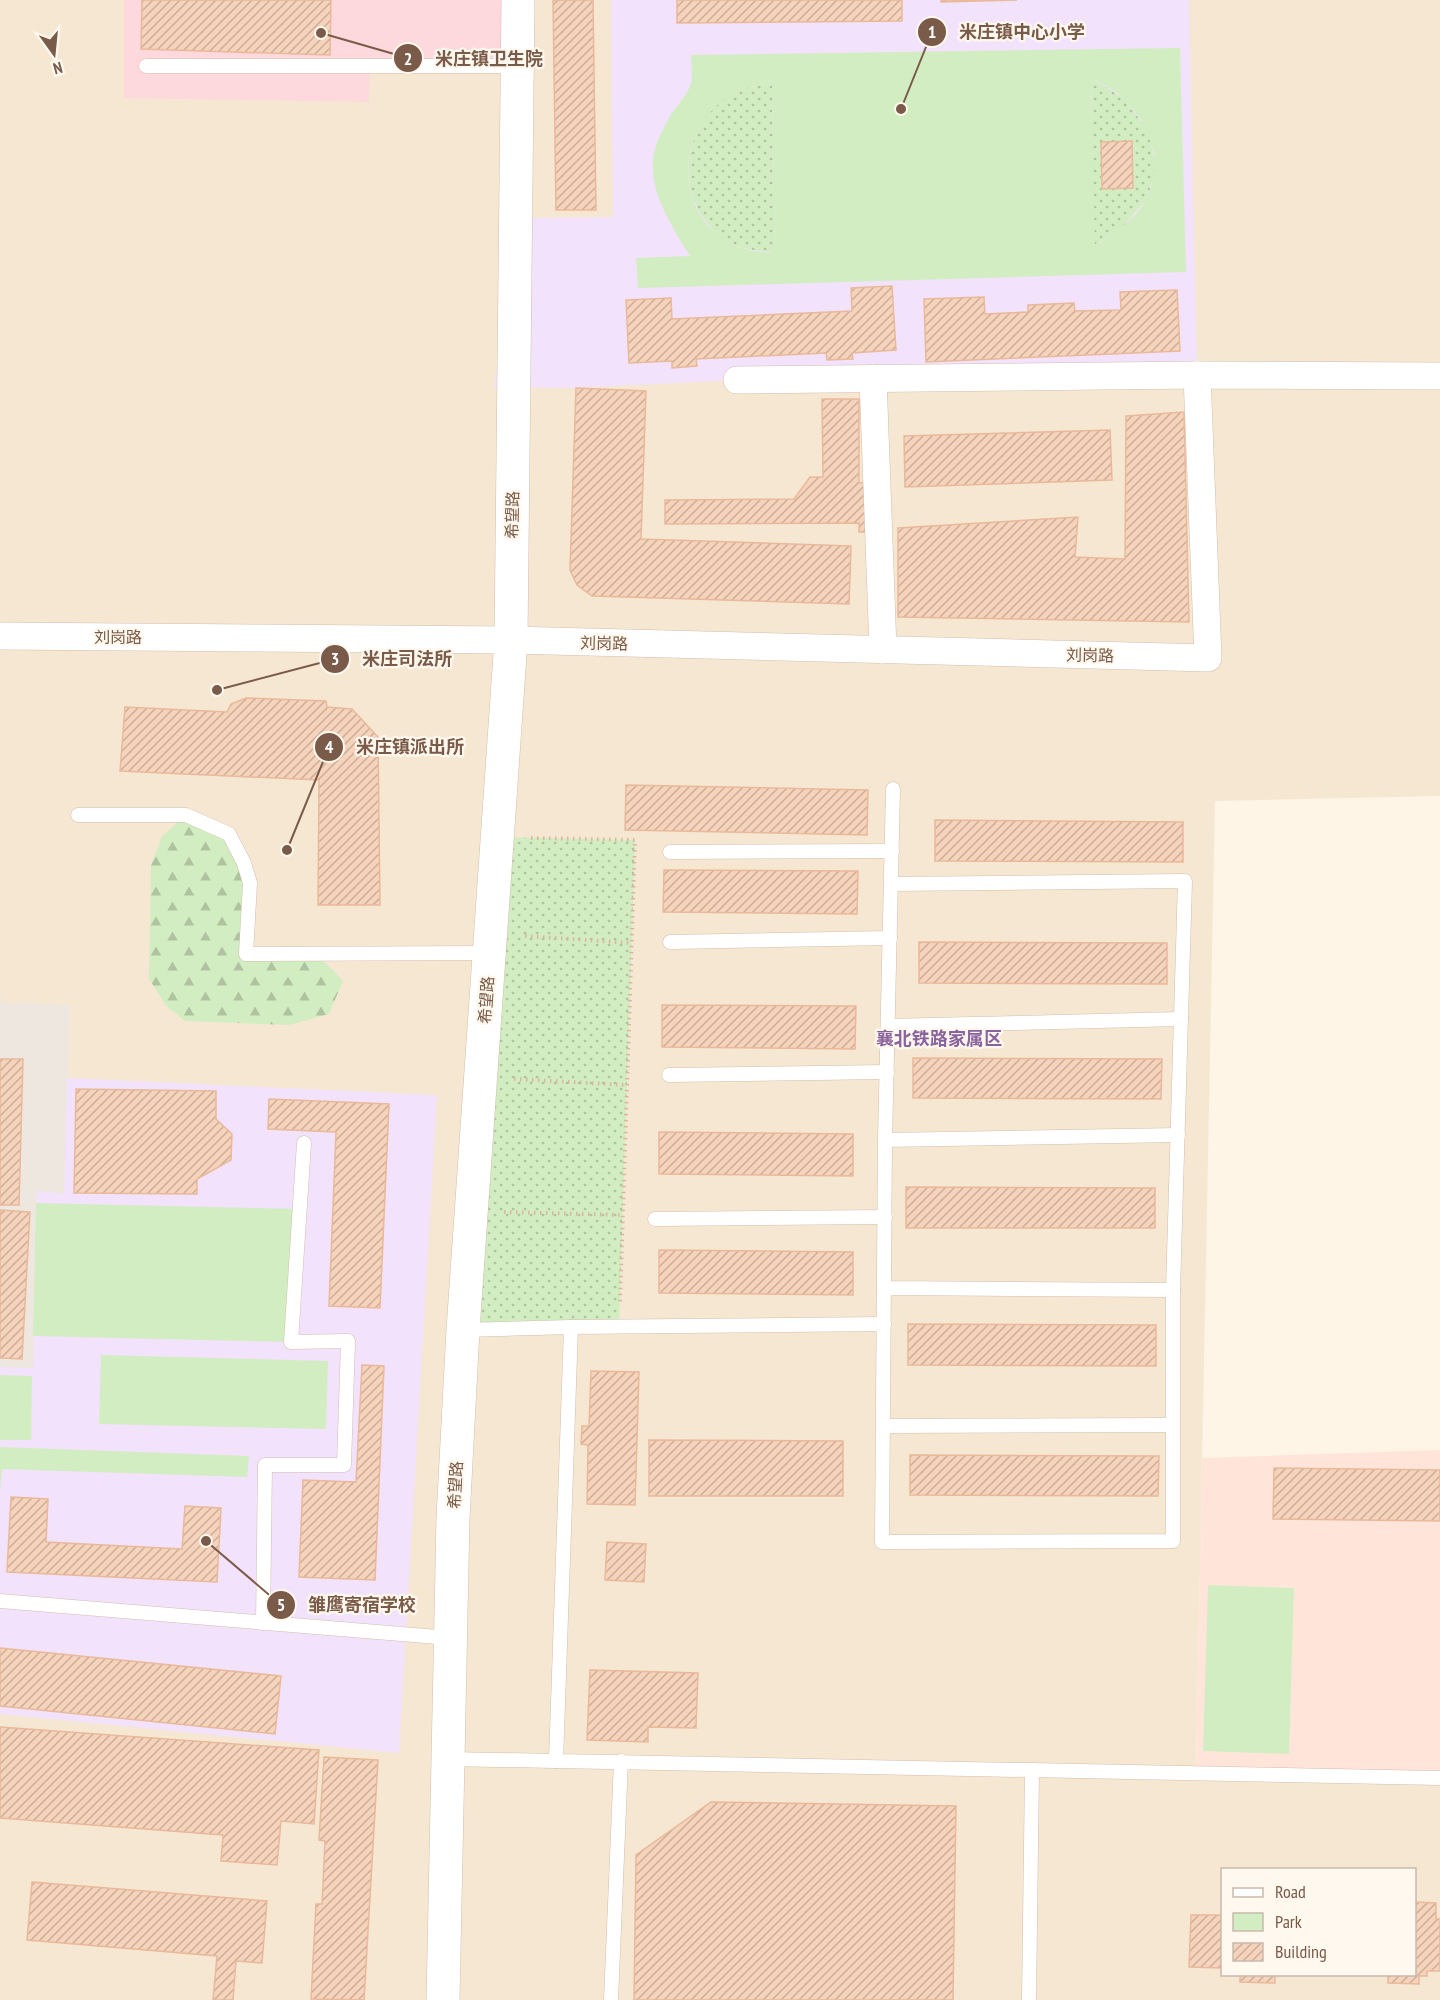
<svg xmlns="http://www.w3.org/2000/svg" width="1440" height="2000" font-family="'PT Sans Narrow','Noto Sans SC',sans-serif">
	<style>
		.residential { fill: #f6e7d3; fill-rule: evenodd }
		.commercial { fill: #ffe5d9 }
		.industrial { fill: #eee7e0 }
		.education { fill: #f2e2fb }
		.medical { fill: #fdd8dc }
		.green { fill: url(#green-dots) }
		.forest { fill: url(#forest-firs) }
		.pitch { fill: #d3edc2; fill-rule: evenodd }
		.building { fill: url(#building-hatch); stroke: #eab99a; stroke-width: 1.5 }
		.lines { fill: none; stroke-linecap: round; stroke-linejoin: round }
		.service-casing { stroke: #d4bead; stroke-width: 15 }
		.minor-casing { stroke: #d4bead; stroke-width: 28 }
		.tertiary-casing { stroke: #d4bead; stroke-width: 34 }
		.path { stroke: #dbb69d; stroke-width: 4; stroke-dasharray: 1.5 4.5; stroke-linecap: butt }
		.service { stroke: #fff; stroke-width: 14 }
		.minor { stroke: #fff; stroke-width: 27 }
		.tertiary { stroke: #fff; stroke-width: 33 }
		.labels { text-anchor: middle; stroke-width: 4.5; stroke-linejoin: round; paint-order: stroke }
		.street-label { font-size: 16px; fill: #7a5a48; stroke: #fff8ee }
		.neighbourhood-label { font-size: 18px; font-weight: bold; fill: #8a639e; stroke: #fff8ee }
		.leader { fill: none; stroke: #7a5a48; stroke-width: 2 }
		.callout-dot { fill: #7a5a48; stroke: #fff8ee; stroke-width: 2 }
		.mark-label { font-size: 18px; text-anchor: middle; font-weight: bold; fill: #fff }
		.callout-label { font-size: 18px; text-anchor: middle; font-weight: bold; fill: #7a5a48; stroke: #fff8ee; stroke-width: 4.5; stroke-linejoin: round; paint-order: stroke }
	</style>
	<defs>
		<pattern id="green-dots" width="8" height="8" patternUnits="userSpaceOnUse" patternTransform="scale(1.5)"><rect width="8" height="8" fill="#d3edc2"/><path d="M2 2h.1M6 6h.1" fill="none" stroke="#b0c3a0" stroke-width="1.8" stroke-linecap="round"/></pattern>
		<pattern id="forest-firs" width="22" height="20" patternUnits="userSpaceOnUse" patternTransform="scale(1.5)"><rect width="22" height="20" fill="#d3edc2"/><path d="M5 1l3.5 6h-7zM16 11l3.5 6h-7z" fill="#b0c3a0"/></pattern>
		<pattern id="building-hatch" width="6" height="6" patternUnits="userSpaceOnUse" patternTransform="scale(1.5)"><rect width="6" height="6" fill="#f6d3bb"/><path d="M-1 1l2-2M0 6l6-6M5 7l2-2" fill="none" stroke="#ccae9a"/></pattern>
	</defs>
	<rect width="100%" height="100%" fill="#fef5e6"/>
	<path class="residential" d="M0,0H1440V796L1215,801L1196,1769L1440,1777V2000H0ZM1222,1870H1414V1974H1222Z"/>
	<path class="commercial" d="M1440,1450V1777L1196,1770L1202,1458Z"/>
	<path class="industrial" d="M0,1002L70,1005L64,1194L37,1192L33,1368L0,1367Z"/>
	<g class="education">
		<path d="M611,0H1189L1197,375L737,380L576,388L494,387L516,218L613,217Z"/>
		<path d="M67,1078L437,1095L399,1753L0,1714V1367L33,1368L37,1191L64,1194Z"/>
	</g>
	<path class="medical" d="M124,0H518L517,66L370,67L369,102L124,98Z"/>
	<g class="green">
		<path d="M1091,78L1125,99L1149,133L1156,171L1146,200L1119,231L1094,245Z"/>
		<path d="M772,84L775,252C755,251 736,249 719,237C714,233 711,227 707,223C674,183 687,119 733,93C745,86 759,86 772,84Z"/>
		<path d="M498,837L635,840L619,1326L463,1330Z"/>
	</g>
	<path class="forest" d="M186,815L229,834L244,863L246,954H317L343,981L329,1014L289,1025L185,1021L167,1007L149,979L151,865L162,836Z"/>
	<g class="pitch">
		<path d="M1180,48L1186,272L638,288L636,258L690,256C673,228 651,196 653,162C653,147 662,131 669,118C675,107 688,95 691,83C693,75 691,64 691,55ZM1091,78C1102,84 1119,92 1126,101C1151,128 1164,164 1146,199C1137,218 1113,235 1095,245ZM772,84L775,252C683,257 657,140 732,94C744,86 758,86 772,84Z"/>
		<path d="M36,1203L300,1209L291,1342L33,1336Z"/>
		<path d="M101,1355L328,1361L326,1429L99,1424Z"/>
		<path d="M0,1375L32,1376L31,1440H0Z"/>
		<path d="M0,1447L249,1456L247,1477L2,1469L0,1493Z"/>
		<path d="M1208,1585L1294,1588L1289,1754L1203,1751Z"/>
	</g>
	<g class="building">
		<path d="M142,0H331L330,55L141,49Z"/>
		<path d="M553,0H593L596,210H556Z"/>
		<path d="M677,0H902V21L677,23Z"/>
		<path d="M941,0H1017L941,2Z"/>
		<path d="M1132,141L1133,188L1102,189L1101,142Z"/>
		<path d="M892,286L896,350L852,353L853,359L827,360L826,353L696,359L697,366L672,368V361L629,363L626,300L671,298L672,319L852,311L851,288Z"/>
		<path d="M1177,290L1180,351L926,362L924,299L984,297L985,314L1028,312V305L1074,303L1075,311L1121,310L1120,292Z"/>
		<path d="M576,388L646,391L641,539L851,546L849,604L592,596L577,585L570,570Z"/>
		<path d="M822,399H859V483L870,482V532H859V523L665,524V500L794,499L810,477H823Z"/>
		<path d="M1184,412L1189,622L898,617V528L1078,517L1075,557L1125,559L1126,416Z"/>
		<path d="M1110,430L1112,480L905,487L904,436Z"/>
		<path d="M246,698L326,701L327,707L352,709L378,737L380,905H318L319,780L120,771L125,707L227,712L231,704Z"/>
		<path d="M626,785L868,790L867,835L625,830Z"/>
		<path d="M935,820L1183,822V862L935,861Z"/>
		<path d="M664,870L858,871L857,914L663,912Z"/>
		<path d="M919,942L1167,943V984L919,983Z"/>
		<path d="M662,1005L856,1006L855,1049L662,1047Z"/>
		<path d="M913,1058L1162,1059L1161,1099L913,1098Z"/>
		<path d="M0,1059H23L19,1205H0Z"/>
		<path d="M76,1089L216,1091V1119L232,1134L231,1160L197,1179V1194L74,1193Z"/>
		<path d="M269,1099L389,1104L380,1308L329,1306L336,1132L268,1129Z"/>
		<path d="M659,1132L853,1134V1176L659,1174Z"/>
		<path d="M906,1187L1155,1188V1228H906Z"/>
		<path d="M0,1210L30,1212L22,1359L0,1358Z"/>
		<path d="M659,1250L853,1252V1295L659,1293Z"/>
		<path d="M908,1324L1156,1325V1366L908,1365Z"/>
		<path d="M362,1365L384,1366L375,1580L299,1577L303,1480L356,1482Z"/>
		<path d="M591,1371L639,1372L635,1505L587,1504L588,1445L581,1444L582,1426H589Z"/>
		<path d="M649,1440L843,1441V1496H649Z"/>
		<path d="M910,1455L1159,1456L1158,1496L910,1495Z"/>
		<path d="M1274,1468L1440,1470V1521L1273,1519Z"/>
		<path d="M11,1497L48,1499L46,1542L182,1549L185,1506L221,1508L217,1582L7,1572Z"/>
		<path d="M607,1542L646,1544L644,1582L605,1580Z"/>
		<path d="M0,1648L281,1676L275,1734L0,1706Z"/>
		<path d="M590,1670L698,1673L696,1728L648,1727V1742L587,1740Z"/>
		<path d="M0,1727L319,1750L314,1824L281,1821L277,1865L221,1861L223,1835L0,1818Z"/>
		<path d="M324,1757L378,1760L364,2000L311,1999L316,1904H322L325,1841L319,1840Z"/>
		<path d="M711,1802L956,1806L953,2000H634L636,1855Z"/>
		<path d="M32,1882L267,1901L262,1963L236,1961L233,2000H213L217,1956L27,1940Z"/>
		<path d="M1414,1902L1436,1903V1919H1440V1971H1427V1976H1419V1984L1388,1983V1975L1385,1974H1414Z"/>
		<path d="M1191,1915H1222V1968L1189,1967Z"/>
		<path d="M1240,1974H1275V1983L1240,1982Z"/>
	</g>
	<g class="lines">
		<defs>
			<g id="service">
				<path d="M146,66H517"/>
				<path d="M78,815H186L229,834L244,863L250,883L246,954L489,953"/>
				<path d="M670,852L892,851"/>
				<path d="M891,884L1185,881L1173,1290"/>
				<path d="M670,942L890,938"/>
				<path d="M888,1026L1181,1019"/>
				<path d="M669,1075L887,1072"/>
				<path d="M885,1140L1178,1135"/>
				<path d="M655,1219L885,1217"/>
				<path d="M885,1288L1173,1290V1541L882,1542L885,1140L893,789"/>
				<path d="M571,1327L556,1761L1440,1778"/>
				<path d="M463,1330L571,1327L884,1324"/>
				<path d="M883,1426L1172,1425"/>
				<path d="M0,1601L450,1638"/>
				<path d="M263,1623L265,1465H344L348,1341L291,1342L304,1143"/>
				<path d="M448,1759L556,1761"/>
				<path d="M611,2000L621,1761"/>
				<path d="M1029,2000L1032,1770"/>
			</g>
			<g id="minor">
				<path d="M873,378L883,650"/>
				<path d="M737,380L1197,375"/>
				<path d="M0,636L511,640L1208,658L1197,375L1440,376"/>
			</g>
			<path id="tertiary" d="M443,2000L453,1518L463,1330L511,640L518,0"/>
		</defs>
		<use href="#service" class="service-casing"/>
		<use href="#minor" class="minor-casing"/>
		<use href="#tertiary" class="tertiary-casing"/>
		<g class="path">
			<path d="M531,838L635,840L620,1302"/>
			<path d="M525,936L632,943"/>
			<path d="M514,1079L627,1085"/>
			<path d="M504,1212L623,1215"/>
		</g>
		<use href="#service" class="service"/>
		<use href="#minor" class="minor"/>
		<use href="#tertiary" class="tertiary"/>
	</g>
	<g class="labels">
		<g class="street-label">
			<text transform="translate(512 515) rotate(-89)" y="6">希望路</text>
			<text x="118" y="643">刘岗路</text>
			<text transform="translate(604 643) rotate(1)" y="6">刘岗路</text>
			<text transform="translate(1090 655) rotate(1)" y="6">刘岗路</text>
			<text transform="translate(486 1000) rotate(-86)" y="6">希望路</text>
			<text transform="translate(455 1485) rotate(-87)" y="6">希望路</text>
		</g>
		<g class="neighbourhood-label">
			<text x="939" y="1045">襄北铁路家属区</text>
		</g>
	</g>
	<path class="leader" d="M901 109L932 32M321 33L408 58M217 690L335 659M287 850L329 747M206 1541L281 1605"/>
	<g class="callout-dot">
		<circle cx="901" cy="109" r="6"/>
		<circle cx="321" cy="33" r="6"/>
		<circle cx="217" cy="690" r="6"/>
		<circle cx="287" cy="850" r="6"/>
		<circle cx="206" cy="1541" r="6"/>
		<circle cx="932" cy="32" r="15"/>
		<circle cx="408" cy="58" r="15"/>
		<circle cx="335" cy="659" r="15"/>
		<circle cx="329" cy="747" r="15"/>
		<circle cx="281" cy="1605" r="15"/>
	</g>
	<g class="mark-label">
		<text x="932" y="38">1</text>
		<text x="408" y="65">2</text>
		<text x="335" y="665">3</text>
		<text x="329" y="753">4</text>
		<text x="281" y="1611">5</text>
	</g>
	<g class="callout-label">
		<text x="1022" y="38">米庄镇中心小学</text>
		<text x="489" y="65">米庄镇卫生院</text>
		<text x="407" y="665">米庄司法所</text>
		<text x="410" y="753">米庄镇派出所</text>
		<text x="362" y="1611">雏鹰寄宿学校</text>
	</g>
	<rect x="1221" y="1868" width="195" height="108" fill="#fff8ee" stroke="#cab9ac" stroke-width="1.5"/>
	<rect x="1233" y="1888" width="30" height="9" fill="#ffffff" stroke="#cab9ac" stroke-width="1.5"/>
	<text x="1275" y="1898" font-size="18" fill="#7a5a48">Road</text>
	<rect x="1233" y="1913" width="30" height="18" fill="#d3edc2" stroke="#cab9ac" stroke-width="1.5"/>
	<text x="1275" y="1928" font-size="18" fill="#7a5a48">Park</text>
	<rect x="1233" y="1943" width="30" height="18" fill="url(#building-hatch)" stroke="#cab9ac" stroke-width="1.5"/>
	<text x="1275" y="1958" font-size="18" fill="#7a5a48">Building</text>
	<g transform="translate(54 54) rotate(165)" stroke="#fff8ee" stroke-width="4.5" paint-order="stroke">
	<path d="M0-4.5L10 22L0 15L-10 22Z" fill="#7a5a48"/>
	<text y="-9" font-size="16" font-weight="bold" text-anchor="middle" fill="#7a5a48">N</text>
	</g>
</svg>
